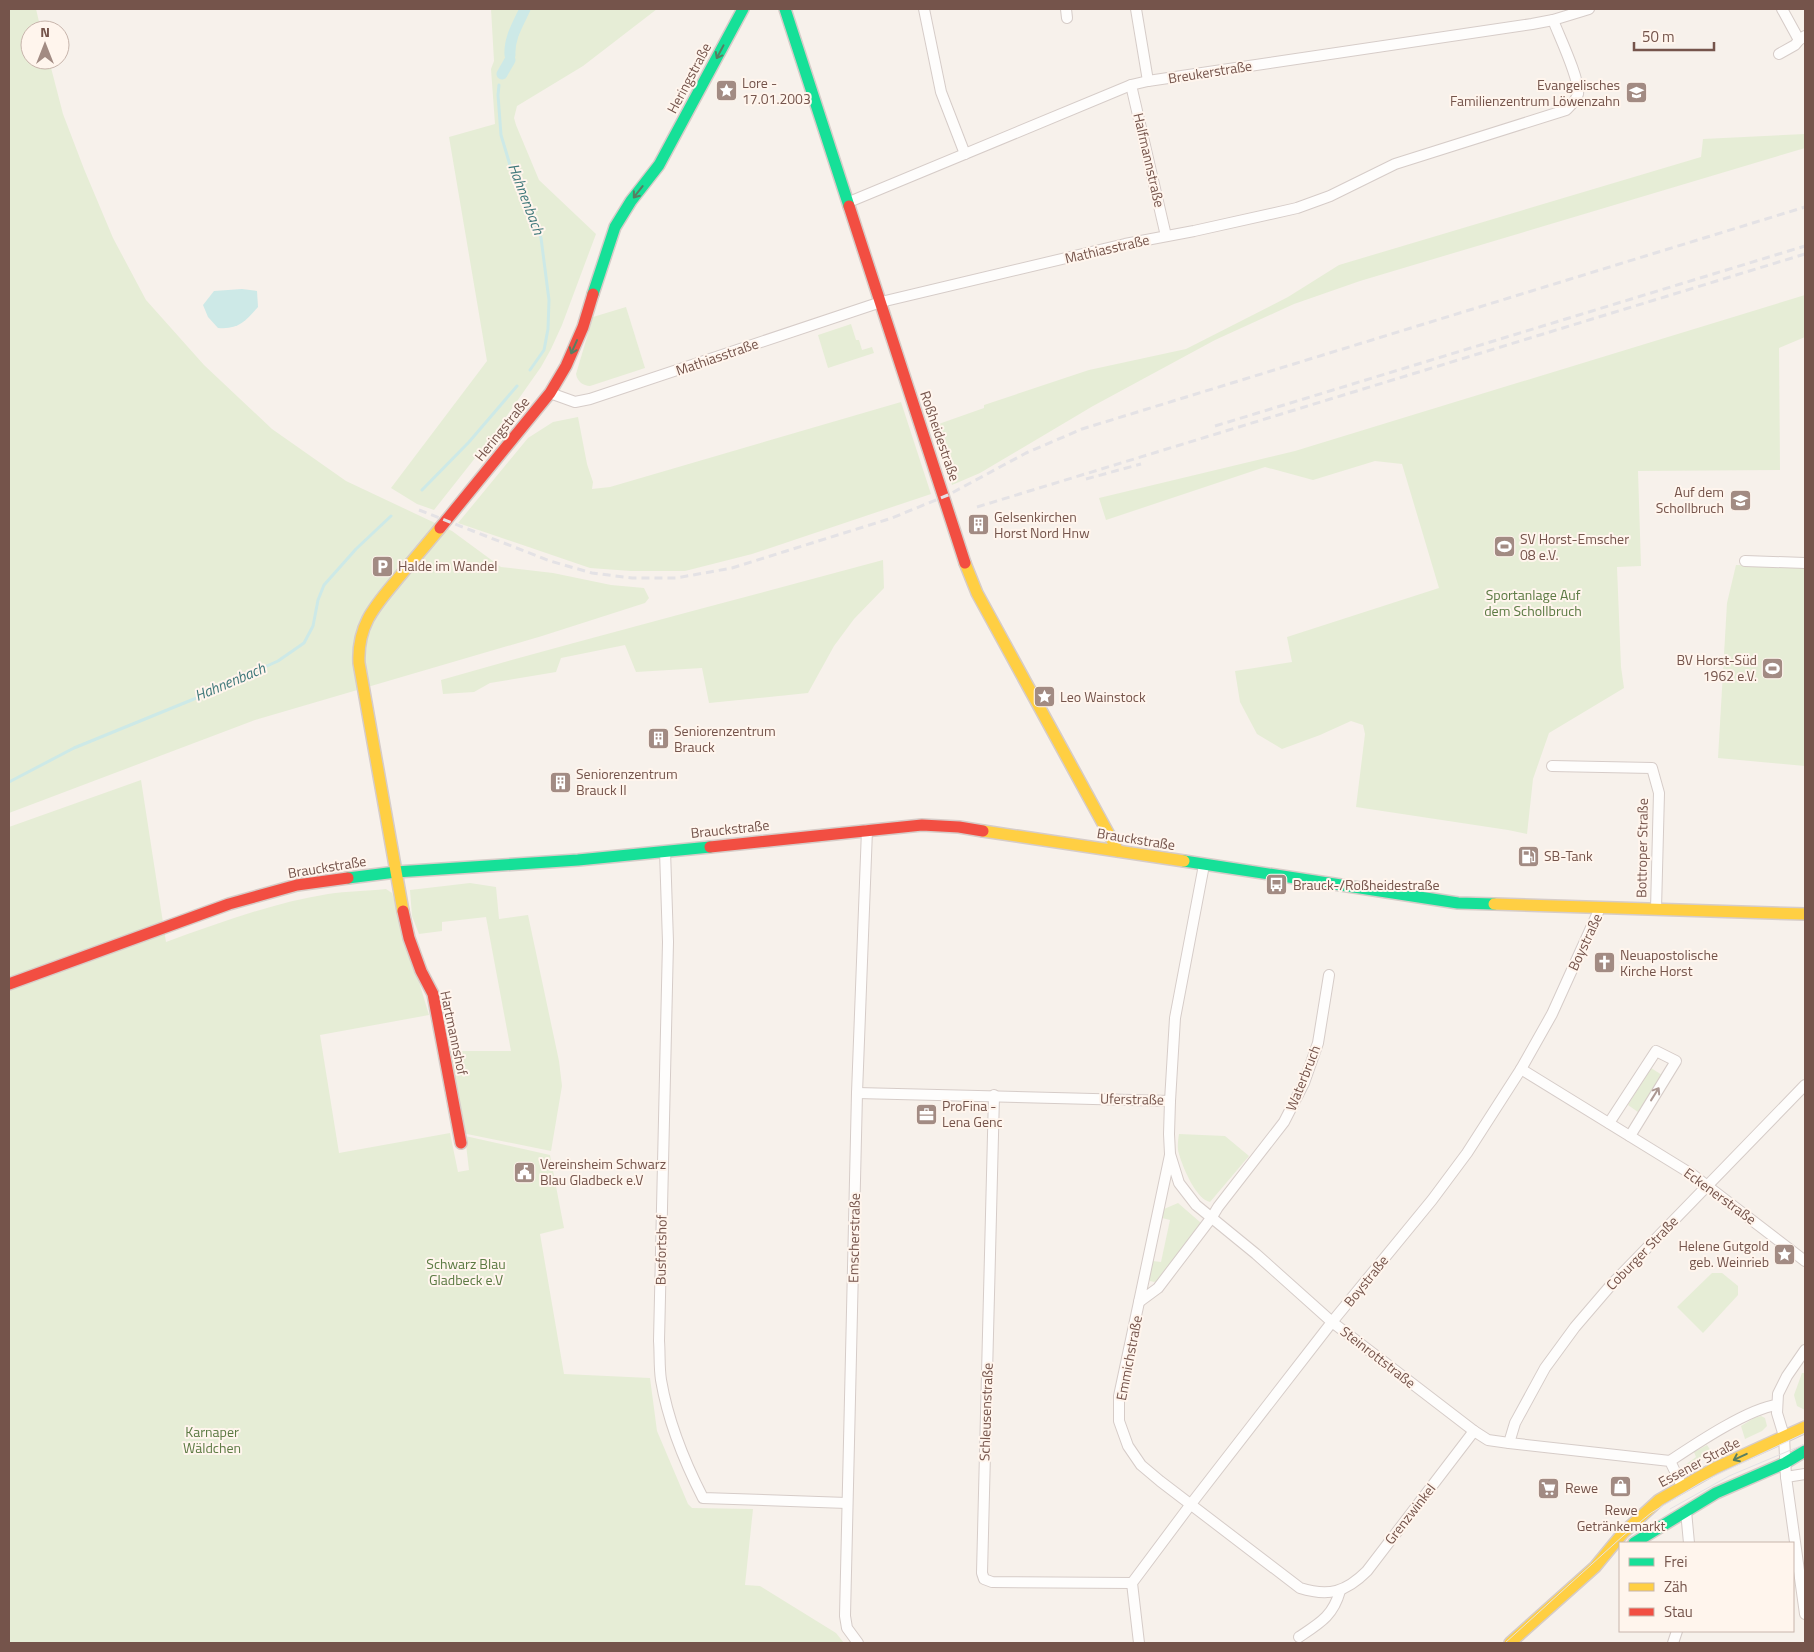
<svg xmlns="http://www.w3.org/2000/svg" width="1814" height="1652" font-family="'Titillium Web',sans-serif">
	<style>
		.green { fill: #e6edd6 }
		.water { fill: #cde9e7 }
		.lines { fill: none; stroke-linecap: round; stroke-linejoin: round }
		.stream { stroke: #cde9e7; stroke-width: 3 }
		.canal { stroke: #cde9e7; stroke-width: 11 }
		.street-casing { stroke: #d6ccc8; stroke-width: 12 }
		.fast-casing { stroke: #d6ccc8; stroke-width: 14 }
		.slow-casing { stroke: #d6ccc8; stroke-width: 14 }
		.jam-casing { stroke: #d6ccc8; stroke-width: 14 }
		.street { stroke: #fefdfc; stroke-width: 10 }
		.fast { stroke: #16e098; stroke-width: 11 }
		.slow { stroke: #ffcf43; stroke-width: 11 }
		.jam { stroke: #f24e42; stroke-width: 11 }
		.tram { stroke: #e4e2e5; stroke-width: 1 }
		.rail { stroke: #e4e2e5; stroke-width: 3; stroke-dasharray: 8 5; stroke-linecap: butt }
		.oneway { stroke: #587e62 }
		.oneway2 { stroke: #ac9892 }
		.labels { text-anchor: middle; stroke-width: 4; stroke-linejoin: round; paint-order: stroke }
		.street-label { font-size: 14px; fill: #75544b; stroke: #fff5ed }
		.poi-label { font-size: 14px; fill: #75544b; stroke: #fff5ed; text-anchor: start }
		.park-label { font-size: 14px; fill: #5c7a43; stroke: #fff5ed }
		.water-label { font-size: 15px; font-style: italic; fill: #3f787a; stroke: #fff5ed }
	</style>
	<rect width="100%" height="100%" fill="#f7f1eb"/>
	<g class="green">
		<path d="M9,9H36L41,30H30V60H49L63,114L84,169L113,238L146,300L204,365L272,429L346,481L452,531L501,567L553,573L611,585L644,588L649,598L645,603L542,636L255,720L9,813Z"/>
		<path d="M491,9H657L583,66L517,106L514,118L516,125L539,180L596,234L562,325L551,349L541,367L494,434L434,510L417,504L391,488L487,361L449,137L495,124L491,69L494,61Z"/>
		<path d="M1805,134V148L1360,281L1294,304L1215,340L1093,406L980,473L952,485L933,426L984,408V405L1089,370L1186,349L1288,297L1339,265L1701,157L1703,139Z"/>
		<path d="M1805,295V337L1779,348L1780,470L1638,471L1641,566L1617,567L1621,667L1624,688L1549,733L1533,779L1527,834L1508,830L1356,807L1365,734L1363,725L1351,721L1320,735L1282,749L1257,734L1240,702L1235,671L1292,662L1287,637L1439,588L1402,464L1375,461L1313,480L1265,467L1106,520L1099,498L1295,451Z"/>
		<path d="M626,307L645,368L590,386C583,386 577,381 576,374L593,317Z"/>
		<path d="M851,324L856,340H859L862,350L872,347L874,353L828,368L818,335Z"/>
		<path d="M901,402L931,494L752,554L685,571H631L590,568L458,523L528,438L553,422L578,417L587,464L593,482L592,489L610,487Z"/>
		<path d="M883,560L884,588L854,619L834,646L808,693L709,703L702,668L636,672L625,645L561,658L556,672L490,683L474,692L443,694L441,680C588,638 735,600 883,560Z"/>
		<path d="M1736,565L1805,567V766L1718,758L1727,603Z"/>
		<path d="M141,780L166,942C219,923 272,903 328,894C347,891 367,891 386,889L392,893L429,1015L320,1035L339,1153L450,1133L458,1172L469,1170L465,1136L550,1155L564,1228L540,1234L564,1374L650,1378L657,1431L688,1504L692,1508L753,1509L745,1585L760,1586L836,1633L844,1643H9V827Z"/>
		<path d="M470,883L496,887L499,919L528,915L559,1061L562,1086L551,1151L462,1133L449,1051H511L486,917L442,922V931L419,934L412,916L410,890Z"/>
		<path d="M1651,1068L1662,1075L1638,1112L1628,1105Z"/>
		<path d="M1179,1134L1225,1136L1249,1156L1210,1202C1196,1199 1183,1168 1179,1154C1177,1148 1178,1140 1179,1134Z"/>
		<path d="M1178,1203L1201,1223L1157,1281L1154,1282L1150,1281L1149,1278L1153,1261L1161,1262L1170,1220L1162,1218L1164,1209Z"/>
		<path d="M1712,1273H1722L1738,1286V1295L1703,1333L1677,1307Z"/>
		<path d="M1802,1373H1805V1410L1797,1406L1794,1395Z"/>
		<path d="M1761,1416L1765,1418L1767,1426L1762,1431L1745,1439L1741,1426L1754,1418Z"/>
		<path d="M1707,1445L1713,1454L1688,1468L1685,1465L1696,1457L1694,1452Z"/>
	</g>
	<path class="water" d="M242,289L257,291L258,307C246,321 238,330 218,328L208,317L203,305L214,291Z"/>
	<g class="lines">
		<g class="stream">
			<path d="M499,85L498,95L501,135L510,165L541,238L549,300L548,329L544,350L530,370"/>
			<path d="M422,490L469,442L517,386"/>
			<path d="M9,782L74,748L194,699L278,661L304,643L313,626L318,600L324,585L356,549L391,516"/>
		</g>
		<g class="canal">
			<path d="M510,55C509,38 518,24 525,9"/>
			<path d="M502,74L510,60"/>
		</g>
		<defs>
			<g id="street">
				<path d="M924,9L941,92L965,154"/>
				<path d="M1066,9L1067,18"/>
				<path d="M1136,9L1148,81"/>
				<path d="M1782,9L1799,40L1805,36"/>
				<path d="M1779,54L1795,45L1799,40"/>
				<path d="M1131,85L1166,236"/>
				<path d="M849,202L1131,85L1148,81L1532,24L1553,20L1589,9"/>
				<path d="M550,393L575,402L590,399L881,302L1125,244L1194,231L1297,208L1330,196L1395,164L1566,110C1571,105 1576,101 1578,94C1580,79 1559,36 1553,20"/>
				<path d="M1745,561L1805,563"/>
				<path d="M1552,766L1652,768L1659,793L1656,909"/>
				<path d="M665,851L668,942L659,1341C660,1353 659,1367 661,1380C668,1421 684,1461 703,1498L847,1503"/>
				<path d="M1521,1069L1693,1175L1805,1261"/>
				<path d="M857,1093L1170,1101L1175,1018L1204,865"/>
				<path d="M994,1095L982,1573L984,1579L992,1582L1132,1583"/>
				<path d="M1170,1101L1169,1134L1170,1154L1179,1183L1196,1205L1256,1254L1332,1322L1474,1431L1488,1440L1509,1443L1670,1461L1682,1486"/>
				<path d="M1609,1123L1656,1051L1676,1061L1630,1136"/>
				<path d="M1170,1155L1139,1302L1158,1288L1212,1217L1218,1207L1284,1122L1304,1083L1318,1043L1329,975"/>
				<path d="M1139,1302L1119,1396V1421L1128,1446L1141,1465L1160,1481L1300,1588C1329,1597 1346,1592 1367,1571L1474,1431"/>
				<path d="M1805,1350L1787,1376L1778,1394L1777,1413L1784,1436L1786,1477L1805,1614"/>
				<path d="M1509,1443L1515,1423L1545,1368L1575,1327L1611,1285L1805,1085"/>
				<path d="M1670,1461C1694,1445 1749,1408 1777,1405"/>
				<path d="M1786,1477L1805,1474"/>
				<path d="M1686,1511L1689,1543"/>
				<path d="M1299,1637C1320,1623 1333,1616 1340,1591"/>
				<path d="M858,1643L847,1628L845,1616L857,1093L867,830"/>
				<path d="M1139,1643L1132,1583L1191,1504L1332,1322L1432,1200L1467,1153L1521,1069L1552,1014L1600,908"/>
				<path d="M1673,1643L1677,1631"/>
			</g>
			<g id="fast">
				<path d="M785,9L849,206"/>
				<path d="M593,294L615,227L631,201L659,165L743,9"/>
				<path d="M1184,861L1458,903L1494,904"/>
				<path d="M348,878L396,872L578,860L710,847"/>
				<path d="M1634,1543L1716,1493L1785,1463L1805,1451"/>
			</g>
			<g id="slow">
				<path d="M965,563L977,593L1118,851"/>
				<path d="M983,831L1184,861"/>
				<path d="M1494,904L1805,914"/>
				<path d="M403,911L359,663C357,623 377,604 400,576C413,560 427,544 440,528"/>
				<path d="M1510,1643L1595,1567L1623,1533L1659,1500L1715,1468L1805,1427"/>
			</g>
			<g id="jam">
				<path d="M849,206L965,563"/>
				<path d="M440,528L550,393L566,366L583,327L593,294"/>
				<path d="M710,847L922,825L959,827L983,831"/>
				<path d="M403,911L409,938L421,971L433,994L461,1143"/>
				<path d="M9,984L229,904L297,885L348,878"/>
			</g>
		</defs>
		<use href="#street" class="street-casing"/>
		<use href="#fast" class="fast-casing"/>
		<use href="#slow" class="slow-casing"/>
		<use href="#jam" class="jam-casing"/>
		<use href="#street" class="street"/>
		<use href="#fast" class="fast"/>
		<use href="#slow" class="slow"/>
		<use href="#jam" class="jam"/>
		<g class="tram">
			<path d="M1670,1509L1729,1476L1805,1444"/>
			<path d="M1505,1643L1624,1535L1651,1513L1702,1482L1805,1433"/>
		</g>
		<g class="rail">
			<path d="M1215,426L1805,246"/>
			<path d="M1086,479L1141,464"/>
			<path d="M977,507L1805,254"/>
			<path d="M419,510L550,561L592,573L632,578H676L732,568L892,518L948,495L1026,453L1082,429L1805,207"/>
		</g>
	</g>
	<defs><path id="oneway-shaft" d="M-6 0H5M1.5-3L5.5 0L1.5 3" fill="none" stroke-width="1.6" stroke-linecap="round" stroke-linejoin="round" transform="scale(1.25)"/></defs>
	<g class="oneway">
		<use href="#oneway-shaft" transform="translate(720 52) rotate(118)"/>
		<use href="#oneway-shaft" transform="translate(638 192) rotate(128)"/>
		<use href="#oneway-shaft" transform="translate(574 347) rotate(114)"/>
		<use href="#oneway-shaft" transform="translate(1740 1457) rotate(155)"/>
	</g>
	<use class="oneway2" href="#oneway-shaft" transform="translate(1655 1094) rotate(-58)"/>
	<defs>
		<symbol id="sight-square" viewBox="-11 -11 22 22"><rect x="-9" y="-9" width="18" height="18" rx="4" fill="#a28b83" stroke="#fff5ed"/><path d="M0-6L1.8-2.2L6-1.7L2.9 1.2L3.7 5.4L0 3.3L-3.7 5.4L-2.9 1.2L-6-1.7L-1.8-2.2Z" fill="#fff"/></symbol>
		<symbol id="school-square" viewBox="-11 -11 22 22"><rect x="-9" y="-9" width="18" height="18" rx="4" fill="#a28b83" stroke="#fff5ed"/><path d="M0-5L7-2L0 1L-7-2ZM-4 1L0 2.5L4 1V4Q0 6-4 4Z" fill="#fff"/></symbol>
		<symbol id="building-square" viewBox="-11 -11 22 22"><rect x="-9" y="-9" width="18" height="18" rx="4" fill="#a28b83" stroke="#fff5ed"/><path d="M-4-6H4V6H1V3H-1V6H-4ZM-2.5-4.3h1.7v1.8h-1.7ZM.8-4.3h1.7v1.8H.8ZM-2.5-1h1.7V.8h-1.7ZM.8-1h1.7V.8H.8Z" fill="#fff"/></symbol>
		<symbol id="stadium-square" viewBox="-11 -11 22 22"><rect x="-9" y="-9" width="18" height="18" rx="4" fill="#a28b83" stroke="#fff5ed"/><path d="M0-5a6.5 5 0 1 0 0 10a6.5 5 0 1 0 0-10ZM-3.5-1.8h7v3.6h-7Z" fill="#fff"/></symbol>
		<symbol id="parking-square" viewBox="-11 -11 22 22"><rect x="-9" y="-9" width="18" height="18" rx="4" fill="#a28b83" stroke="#fff5ed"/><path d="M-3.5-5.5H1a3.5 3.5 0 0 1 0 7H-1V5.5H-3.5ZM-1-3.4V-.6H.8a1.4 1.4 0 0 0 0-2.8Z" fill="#fff"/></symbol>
		<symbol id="fuel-square" viewBox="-11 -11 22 22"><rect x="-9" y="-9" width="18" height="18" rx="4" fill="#a28b83" stroke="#fff5ed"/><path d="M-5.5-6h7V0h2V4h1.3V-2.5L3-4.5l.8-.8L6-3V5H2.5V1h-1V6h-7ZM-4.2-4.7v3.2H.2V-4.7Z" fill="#fff"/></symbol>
		<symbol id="bus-square" viewBox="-11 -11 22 22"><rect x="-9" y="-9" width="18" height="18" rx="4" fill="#a28b83" stroke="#fff5ed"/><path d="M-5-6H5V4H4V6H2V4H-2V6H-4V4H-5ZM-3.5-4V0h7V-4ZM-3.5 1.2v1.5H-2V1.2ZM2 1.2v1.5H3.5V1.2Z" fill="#fff"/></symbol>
		<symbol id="church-square" viewBox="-11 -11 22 22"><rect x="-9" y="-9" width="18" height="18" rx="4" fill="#a28b83" stroke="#fff5ed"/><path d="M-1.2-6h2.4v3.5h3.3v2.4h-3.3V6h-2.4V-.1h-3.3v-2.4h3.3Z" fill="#fff"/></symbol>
		<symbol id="office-square" viewBox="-11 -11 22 22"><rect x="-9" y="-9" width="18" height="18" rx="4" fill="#a28b83" stroke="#fff5ed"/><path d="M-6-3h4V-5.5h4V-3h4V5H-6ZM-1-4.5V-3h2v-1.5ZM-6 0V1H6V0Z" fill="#fff"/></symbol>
		<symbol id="civic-square" viewBox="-11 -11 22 22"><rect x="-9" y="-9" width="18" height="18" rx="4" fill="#a28b83" stroke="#fff5ed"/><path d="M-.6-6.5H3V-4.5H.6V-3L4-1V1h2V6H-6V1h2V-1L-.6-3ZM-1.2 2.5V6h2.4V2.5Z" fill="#fff"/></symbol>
		<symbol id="shop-square" viewBox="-11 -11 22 22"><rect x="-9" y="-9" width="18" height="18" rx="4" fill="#a28b83" stroke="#fff5ed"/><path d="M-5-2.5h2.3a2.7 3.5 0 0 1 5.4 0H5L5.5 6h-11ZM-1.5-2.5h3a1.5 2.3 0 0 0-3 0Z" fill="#fff"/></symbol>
		<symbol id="supermarket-square" viewBox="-11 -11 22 22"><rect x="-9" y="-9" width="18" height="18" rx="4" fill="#a28b83" stroke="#fff5ed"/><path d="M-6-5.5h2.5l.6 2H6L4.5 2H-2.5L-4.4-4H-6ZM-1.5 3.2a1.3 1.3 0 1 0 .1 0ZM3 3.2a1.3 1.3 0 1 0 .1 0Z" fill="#fff"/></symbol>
	</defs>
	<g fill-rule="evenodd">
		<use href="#sight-square" x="714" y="78" width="25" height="25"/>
		<use href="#school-square" x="1624" y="80" width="25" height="25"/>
		<use href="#school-square" x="1728" y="488" width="25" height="25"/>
		<use href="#building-square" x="966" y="512" width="25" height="25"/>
		<use href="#stadium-square" x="1492" y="534" width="25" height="25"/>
		<use href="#parking-square" x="370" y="554" width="25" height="25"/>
		<use href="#stadium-square" x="1760" y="656" width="25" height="25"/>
		<use href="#sight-square" x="1032" y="684" width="25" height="25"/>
		<use href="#building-square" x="646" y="726" width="25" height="25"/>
		<use href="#building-square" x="548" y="770" width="25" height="25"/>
		<use href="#fuel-square" x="1516" y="844" width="25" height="25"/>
		<use href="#bus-square" x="1264" y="872" width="25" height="25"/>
		<use href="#church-square" x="1592" y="950" width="25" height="25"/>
		<use href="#office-square" x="914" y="1102" width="25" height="25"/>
		<use href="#civic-square" x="512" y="1160" width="25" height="25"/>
		<use href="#sight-square" x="1772" y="1242" width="25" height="25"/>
		<use href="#shop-square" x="1608" y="1474" width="25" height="25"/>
		<use href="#supermarket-square" x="1536" y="1476" width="25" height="25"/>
	</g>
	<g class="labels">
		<g class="street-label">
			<text transform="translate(1210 72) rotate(-9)" y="5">Breukerstraße</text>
			<text transform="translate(689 78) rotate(-62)" y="5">Heringstraße</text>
			<text transform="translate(1149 160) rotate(77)" y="5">Halfmannstraße</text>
			<text transform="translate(1107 249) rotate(-13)" y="5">Mathiasstraße</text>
			<text transform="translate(717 357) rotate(-19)" y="5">Mathiasstraße</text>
			<text transform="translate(502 429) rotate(-51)" y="5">Heringstraße</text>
			<text transform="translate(940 436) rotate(71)" y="5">Roßheidestraße</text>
			<text transform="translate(730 829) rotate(-6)" y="5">Brauckstraße</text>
			<text transform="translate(1136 839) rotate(9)" y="5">Brauckstraße</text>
			<text transform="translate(1642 848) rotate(-89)" y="5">Bottroper Straße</text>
			<text transform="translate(327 867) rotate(-9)" y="5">Brauckstraße</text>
			<text transform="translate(1585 942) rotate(-65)" y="5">Boystraße</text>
			<text transform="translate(454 1033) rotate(78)" y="5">Hartmannshof</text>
			<text transform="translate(1303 1078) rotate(-68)" y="5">Waterbruch</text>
			<text transform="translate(1132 1099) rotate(1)" y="5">Uferstraße</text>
			<text transform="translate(1720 1196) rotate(36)" y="5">Eckenerstraße</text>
			<text transform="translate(854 1238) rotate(-89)" y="5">Emscherstraße</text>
			<text transform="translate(661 1250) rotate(-89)" y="5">Busfortshof</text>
			<text transform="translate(1642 1253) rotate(-46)" y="5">Coburger Straße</text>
			<text transform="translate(1366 1281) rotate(-51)" y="5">Boystraße</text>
			<text transform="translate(1378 1357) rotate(38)" y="5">Steinrottstraße</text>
			<text transform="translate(1129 1358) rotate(-79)" y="5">Emmichstraße</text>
			<text transform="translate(986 1412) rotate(-88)" y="5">Schleusenstraße</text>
			<text transform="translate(1699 1462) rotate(-28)" y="5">Essener Straße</text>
			<text transform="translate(1410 1514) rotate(-52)" y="5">Grenzwinkel</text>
		</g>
		<g class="poi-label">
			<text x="742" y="88">Lore -<tspan x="742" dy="16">17.01.2003</tspan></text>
			<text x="1620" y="90" text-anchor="end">Evangelisches<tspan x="1620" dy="16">Familienzentrum Löwenzahn</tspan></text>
			<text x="1724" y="497" text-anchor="end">Auf dem<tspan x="1724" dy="16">Schollbruch</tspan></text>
			<text x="994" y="522">Gelsenkirchen<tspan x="994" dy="16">Horst Nord Hnw</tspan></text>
			<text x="1520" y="544">SV Horst-Emscher<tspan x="1520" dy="16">08 e.V.</tspan></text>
			<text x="398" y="571">Halde im Wandel</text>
			<text x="1757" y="665" text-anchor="end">BV Horst-Süd<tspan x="1757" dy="16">1962 e.V.</tspan></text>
			<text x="1060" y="702">Leo Wainstock</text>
			<text x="674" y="736">Seniorenzentrum<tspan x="674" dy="16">Brauck</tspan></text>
			<text x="576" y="779">Seniorenzentrum<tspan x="576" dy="16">Brauck II</tspan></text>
			<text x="1544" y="861">SB-Tank</text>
			<text x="1293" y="890">Brauck-/Roßheidestraße</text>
			<text x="1620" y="960">Neuapostolische<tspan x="1620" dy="16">Kirche Horst</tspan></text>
			<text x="942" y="1111">ProFina -<tspan x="942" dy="16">Lena Genc</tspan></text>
			<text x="540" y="1169">Vereinsheim Schwarz<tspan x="540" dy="16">Blau Gladbeck e.V</tspan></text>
			<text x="1769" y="1251" text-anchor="end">Helene Gutgold<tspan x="1769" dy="16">geb. Weinrieb</tspan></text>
			<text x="1565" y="1493">Rewe</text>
			<text x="1621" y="1515" text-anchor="middle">Rewe<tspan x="1621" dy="16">Getränkemarkt</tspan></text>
		</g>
		<g class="park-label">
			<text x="1533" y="600">Sportanlage Auf<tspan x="1533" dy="16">dem Schollbruch</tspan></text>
			<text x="466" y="1269">Schwarz Blau<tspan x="466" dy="16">Gladbeck e.V</tspan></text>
			<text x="212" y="1437">Karnaper<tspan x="212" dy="16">Wäldchen</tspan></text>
		</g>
		<g class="water-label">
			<text transform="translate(526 199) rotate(69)" y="5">Hahnenbach</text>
			<text transform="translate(230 682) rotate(-23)" y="5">Hahnenbach</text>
		</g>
	</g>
	<rect width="1814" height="1652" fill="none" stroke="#75544b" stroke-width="20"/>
	<rect x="1619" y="1542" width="175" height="90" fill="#fff5ed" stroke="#c8b5ac"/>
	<rect x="1629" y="1558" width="25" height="8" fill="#16e098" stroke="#c8b5ac"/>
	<text x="1664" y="1567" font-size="15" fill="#75544b">Frei</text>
	<rect x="1629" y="1583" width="25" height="8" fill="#ffcf43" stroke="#c8b5ac"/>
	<text x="1664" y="1592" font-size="15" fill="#75544b">Zäh</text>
	<rect x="1629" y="1608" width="25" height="8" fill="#f24e42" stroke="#c8b5ac"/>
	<text x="1664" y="1617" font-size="15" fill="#75544b">Stau</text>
	<g transform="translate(45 45)"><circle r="24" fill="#fff5ed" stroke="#c8b5ac"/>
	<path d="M0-4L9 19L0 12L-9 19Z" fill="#a28b83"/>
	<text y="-8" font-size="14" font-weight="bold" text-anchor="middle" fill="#75544b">N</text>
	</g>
	<path d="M1634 42v8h80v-8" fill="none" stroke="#75544b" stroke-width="2.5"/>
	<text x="1642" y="42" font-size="15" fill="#75544b" stroke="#fff5ed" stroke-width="4" paint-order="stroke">50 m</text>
</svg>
